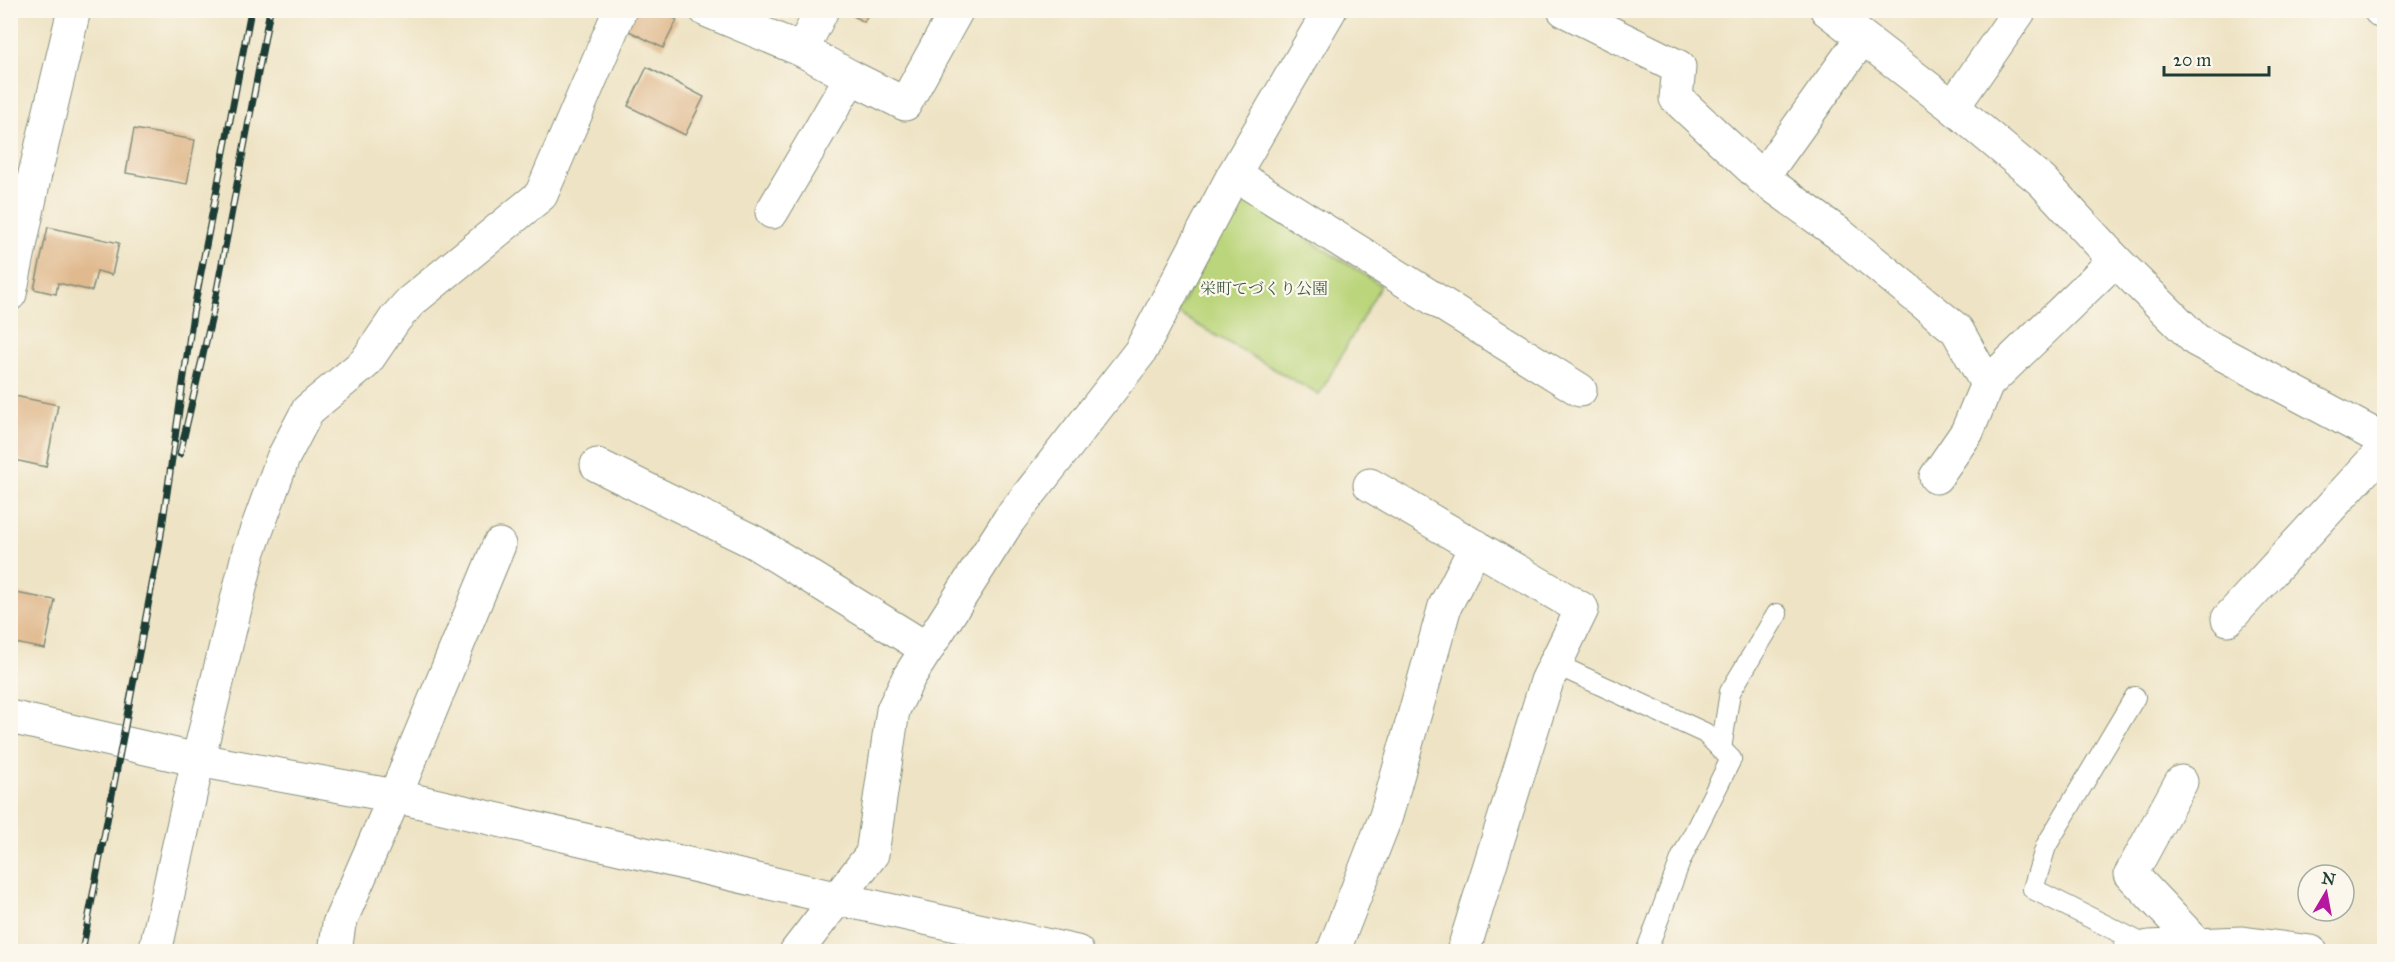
<svg xmlns="http://www.w3.org/2000/svg" width="2395" height="962" font-family="'IM FELL Great Primer','Noto Serif JP',serif">
	<style>
		.green { fill: #bbd57b; stroke: #6d8958; stroke-width: 1.5 }
		.building { fill: #e0b98e }
		.lines { fill: none; stroke-linecap: round; stroke-linejoin: round }
		.lane-casing { stroke: #86907c; stroke-width: 22 }
		.street-casing { stroke: #86907c; stroke-width: 35 }
		.lane { stroke: #fff; stroke-width: 20 }
		.street { stroke: #fff; stroke-width: 33 }
		.rail-casing { stroke: #1f3d34; stroke-width: 7 }
		.rail { stroke: #fbf7ec; stroke-width: 4.5; stroke-dasharray: 14; stroke-linecap: butt }
		.labels { text-anchor: middle; stroke-width: 4.5; stroke-linejoin: round; paint-order: stroke }
		.park-label { font-size: 16px; fill: #3e5b42; stroke: #fbf7ec }
	</style>
	<rect width="100%" height="100%" fill="#fbf7ec"/>
	<filter id="ink" filterUnits="userSpaceOnUse"><feTurbulence type="fractalNoise" baseFrequency=".0167" numOctaves="2"/><feDisplacementMap in="SourceGraphic" scale="12" xChannelSelector="R" yChannelSelector="G"/><feConvolveMatrix kernelMatrix="1 2 1 2 8 2 1 2 1" color-interpolation-filters="sRGB"/></filter>
	<filter id="wash" filterUnits="userSpaceOnUse"><feTurbulence type="fractalNoise" baseFrequency=".008" numOctaves="4" result="noise"/><feDisplacementMap in="SourceGraphic" scale="24" xChannelSelector="R" yChannelSelector="G"/><feGaussianBlur stdDeviation="1.35" result="paint"/><feColorMatrix in="noise" values="0 0 0 0 0 0 0 0 0 0 0 0 0 0 0 0 0 1.4 0 .05"/><feComposite in="paint" operator="in"/></filter>
	<g filter="url(#wash)">
		<rect width="100%" height="100%" fill="#eee3c4"/>
		<path class="green" d="M1249,202L1381,285L1319,395L1177,313L1234,207Z"/>
		<g id="blocks">
			<g class="building">
				<path d="M634,10H657L677,20L663,48L625,29Z"/>
				<path d="M843,10H870L864,22Z"/>
				<path d="M647,67L704,97L685,135L628,106Z"/>
				<path d="M134,129L195,140L187,184L126,173Z"/>
				<path d="M48,227L119,243L112,275L97,271L92,291L58,283L56,294L34,289Z"/>
				<path d="M10,395L58,405L46,467L10,459Z"/>
				<path d="M10,592L55,600L45,649L10,642Z"/>
			</g>
		</g>
	</g>
	<g filter="url(#ink)">
		<use href="#blocks" fill-opacity="0" stroke="#86907c" stroke-width="1.5"/>
		<g class="lines">
			<defs>
				<g id="lane">
					<path d="M1555,664L1705,733L1731,759L1681,859L1646,952"/>
					<path d="M2135,697L2046,846L2033,889L2149,947"/>
					<path d="M1721,749L1730,692L1777,614"/>
				</g>
				<g id="street">
					<path d="M706,10L802,50L822,10"/>
					<path d="M1564,10L1679,67L1676,98L1762,178L1838,233L1957,330L1987,384L1967,432L1936,477"/>
					<path d="M1827,10L1953,107L2042,181L2115,260L2196,340L2384,440"/>
					<path d="M2380,10L2384,13"/>
					<path d="M802,50L851,77"/>
					<path d="M1953,107L2020,10"/>
					<path d="M1234,174L1580,390"/>
					<path d="M1762,178L1862,38"/>
					<path d="M772,212L851,77L905,104L957,10"/>
					<path d="M10,294L35,174L74,10"/>
					<path d="M1987,384L2115,260"/>
					<path d="M597,465L754,542L927,649"/>
					<path d="M1370,485L1582,609L1547,681L1463,952"/>
					<path d="M2228,619L2384,449"/>
					<path d="M10,717L198,760L395,796L835,898L1077,952"/>
					<path d="M2181,782L2131,874L2199,946"/>
					<path d="M155,952L198,760L249,551L283,458L308,410L365,363L395,319L410,302L541,195L620,10"/>
					<path d="M335,952L339,924L395,796L499,545"/>
					<path d="M796,952L872,854L893,710L909,677L1009,520L1140,352L1234,174L1330,10"/>
					<path d="M1333,952L1386,816L1445,606L1476,546"/>
					<path d="M2129,952L2149,947L2242,943L2311,952"/>
				</g>
			</defs>
			<use href="#lane" class="lane-casing"/>
			<use href="#street" class="street-casing"/>
			<use href="#lane" class="lane"/>
			<use href="#street" class="street"/>
			<defs>
				<g id="rail">
					<path d="M180,454L212,316L270,10"/>
					<path d="M82,952L159,548L193,314L251,10"/>
				</g>
			</defs>
			<use href="#rail" class="rail-casing"/>
			<use href="#rail" class="rail"/>
		</g>
	</g>
	<g class="labels">
		<g class="park-label">
			<text x="1264" y="294">栄町てづくり公園</text>
		</g>
	</g>
	<rect width="2395" height="962" fill="none" stroke="#fbf7ec" stroke-width="36"/>
	<g transform="translate(2326 893) rotate(10)"><circle r="28" fill="#fbf7ec" stroke="#a3ada2" stroke-width="1.5"/>
	<path d="M0-4.5L10 22L0 15L-10 22Z" fill="#b5179e"/>
	<text y="-9" font-size="16" font-weight="bold" text-anchor="middle" fill="#1f3d34">N</text>
	</g>
	<path d="M2164 66v9h105v-9" fill="none" stroke="#1f3d34" stroke-width="3"/>
	<text x="2173" y="66" font-size="18" fill="#1f3d34" stroke="#fbf7ec" stroke-width="4.5" paint-order="stroke">20 m</text>
</svg>
